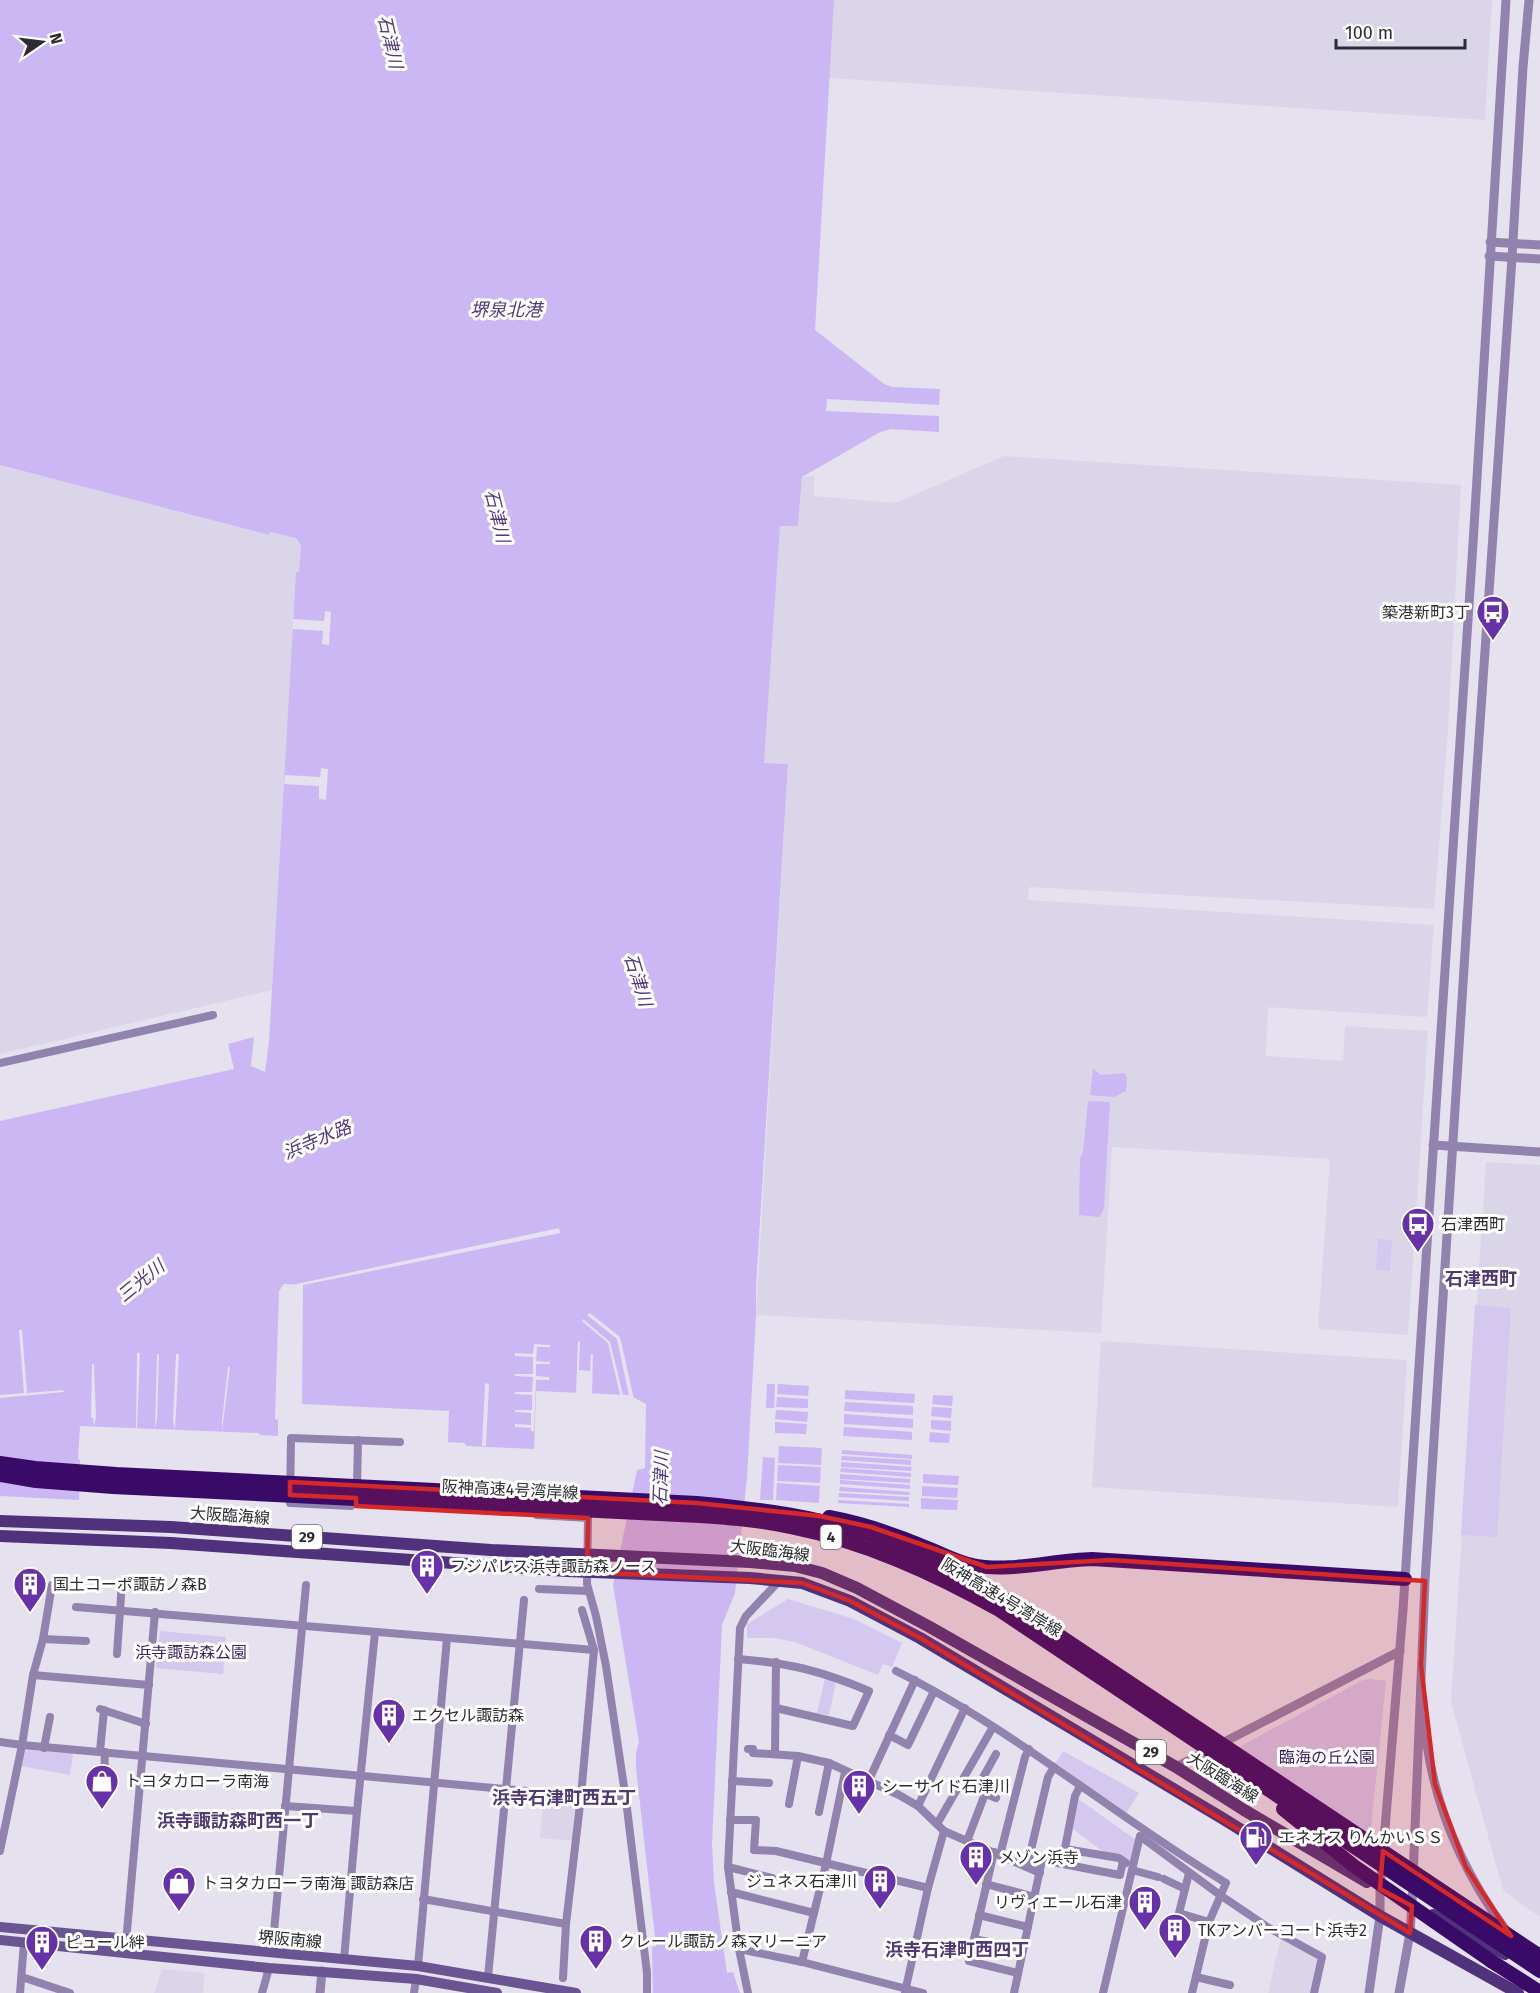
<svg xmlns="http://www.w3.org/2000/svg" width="1540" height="1993" font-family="'Fira Sans','Noto Sans JP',sans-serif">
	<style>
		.built { fill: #dbd5ea }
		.green { fill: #d4c8ee }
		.water { fill: #cbb7f3 }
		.pier { fill: #e5e1ef }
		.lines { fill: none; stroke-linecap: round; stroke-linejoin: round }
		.minor { stroke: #9183ae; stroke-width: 8 }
		.tertiary { stroke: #9183ae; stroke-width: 9 }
		.secondary { stroke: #6a5492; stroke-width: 10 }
		.primary { stroke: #50317c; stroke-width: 12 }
		.motorway { stroke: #3a0a69; stroke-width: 14 }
		.motorway-bridge { stroke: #3a0a69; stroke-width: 14 }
		.marked { fill: #d62828; fill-opacity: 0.2; stroke: #d62828; stroke-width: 4.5; stroke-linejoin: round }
		.labels { text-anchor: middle; stroke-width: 6; stroke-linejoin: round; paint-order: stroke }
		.shield { fill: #fff; stroke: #6c6b6f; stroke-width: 1.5 }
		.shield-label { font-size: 15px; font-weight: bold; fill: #2d2c31 }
		.poi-label { font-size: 16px; fill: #2d2c31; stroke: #fff; text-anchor: start }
		.street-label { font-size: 16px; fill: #2d2c31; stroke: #fff }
		.park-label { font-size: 16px; fill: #3d1f63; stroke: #fff }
		.water-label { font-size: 18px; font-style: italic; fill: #54387e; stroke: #fff }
		.neighbourhood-label { font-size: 18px; font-weight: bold; fill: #503975; stroke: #fff }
	</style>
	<rect width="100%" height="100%" fill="#e5e1ef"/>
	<g class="built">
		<path d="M834,0H1492L1485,120L829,78Z"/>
		<path d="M1004,456L1461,485L1448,730L1434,909L1029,887L1028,900L1434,925L1427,1017L1268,1007L1266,1056L1343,1061L1345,1026L1428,1031L1408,1335L1318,1329L1330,1159L1112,1147L1101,1333L756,1315L788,764L764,763L780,525L798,526L802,477L814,476V496L895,503Z"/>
		<path d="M0,465L269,535L270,532L297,538L301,545L299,572H296L272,990L0,1054Z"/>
		<path d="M1486,1162L1540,1165V1917L1503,1890L1451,1702Z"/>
		<path d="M1101,1341L1407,1360L1398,1507L1092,1487Z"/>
		<path d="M544,1796L574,1799L576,1801L572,1841L540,1838Z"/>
		<path d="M1281,1938L1319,1958L1311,1993H1268Z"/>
		<path d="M162,1969L205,1973L203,1993H154Z"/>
	</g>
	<g class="green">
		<path d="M1378,1239L1392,1240L1390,1271L1376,1270Z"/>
		<path d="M1475,1305L1511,1308L1497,1537L1461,1535Z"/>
		<path d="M788,1599L854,1619L902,1643L892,1667L883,1664L878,1675L795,1642L774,1638H747V1624Z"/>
		<path d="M160,1631L226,1637L223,1674L156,1668Z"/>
		<path d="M825,1678L836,1682L829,1715L817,1713Z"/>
		<path d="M1371,1679L1386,1681L1369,1847L1230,1752L1363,1680Z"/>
		<path d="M28,1750L73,1753L70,1775L21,1766L23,1752Z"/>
		<path d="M1063,1751L1139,1793L1125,1815L1056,1763Z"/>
		<path d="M1077,1798L1136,1840L1130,1862L1120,1856L1106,1854L1072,1828Z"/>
	</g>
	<g class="water">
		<path d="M0,0H834L815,330L884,384L893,387L940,389L939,405L827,399L826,411L939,416V432L891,429L880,432L802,477L798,526H780L764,763L788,764L756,1286V1315L747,1477L735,1593L722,1625L712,1844L714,1883L727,1973L733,1972L740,1993H653L652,1947L656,1946L636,1768V1753L639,1742L613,1585L637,1470L645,1468L646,1404L629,1395L536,1391L534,1449L467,1446L464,1443L448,1442L449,1411L302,1404L303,1285L284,1284L279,1291L275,1419L278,1420V1436L260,1435L259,1433L80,1426L78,1459L80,1460L79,1500L0,1496V1121L234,1069L228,1044L254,1037L251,1066L265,1072L269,1042L296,572H299L301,545L296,538L270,532L269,535L0,465Z"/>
		<path d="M1093,1069L1101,1075L1125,1073L1127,1079L1126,1091L1114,1097L1090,1095Z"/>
		<path d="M1088,1101L1110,1102L1104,1208L1100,1217L1079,1215L1080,1159L1083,1152Z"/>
		<path d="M767,1384H775L774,1408H766Z"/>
		<path d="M778,1384L809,1386L808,1396L777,1394Z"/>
		<path d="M845,1390L915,1394L914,1403L845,1399Z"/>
		<path d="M933,1395L953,1396L952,1406L932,1404Z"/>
		<path d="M777,1397L808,1399V1408L776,1407Z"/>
		<path d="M845,1402L913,1406V1415L844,1411Z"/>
		<path d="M932,1407L952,1408L951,1418L931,1416Z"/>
		<path d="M776,1410L808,1412L807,1422L775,1419Z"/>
		<path d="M844,1414L913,1419V1428L844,1424Z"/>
		<path d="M931,1420L951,1421V1431L931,1429Z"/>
		<path d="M775,1422L807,1424L806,1434L775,1433Z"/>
		<path d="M844,1427L912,1432V1440L843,1436Z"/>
		<path d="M930,1432L950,1434L949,1443L929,1442Z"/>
		<path d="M779,1446L822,1448L821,1465L778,1463Z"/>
		<path d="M842,1450L912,1455V1459L842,1454Z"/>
		<path d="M842,1456L911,1460V1465L841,1460Z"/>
		<path d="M763,1457L775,1458L773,1500H760Z"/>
		<path d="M841,1462L912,1467L911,1471L841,1467Z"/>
		<path d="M778,1465L821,1467L820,1483L777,1481Z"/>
		<path d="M841,1468L911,1473V1477L840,1472Z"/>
		<path d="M840,1474L910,1479V1483L840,1479Z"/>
		<path d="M923,1474L959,1476L958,1485L923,1483Z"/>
		<path d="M840,1480L910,1485V1489L840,1484Z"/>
		<path d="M777,1483L820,1486L819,1503L776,1500Z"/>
		<path d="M922,1486L958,1488L957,1498L922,1496Z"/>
		<path d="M840,1487L910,1492L909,1495L839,1491Z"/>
		<path d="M839,1493L909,1497V1501L839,1497Z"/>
		<path d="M921,1498L958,1500L957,1510L921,1509Z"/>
		<path d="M838,1500L909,1504V1507L838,1503Z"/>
	</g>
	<g class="pier">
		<path d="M325,611L331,612L329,645L322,644L323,631L293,629V619L324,621Z"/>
		<path d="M321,768L328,769L326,800L319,799V786L284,784L285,775L320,777Z"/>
		<path d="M559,1228L560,1233L303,1285L287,1286Z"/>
		<path d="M590,1313L620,1337L634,1399L629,1396L617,1339L587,1315Z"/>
		<path d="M583,1319L610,1342L623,1395H620L608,1343L582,1321Z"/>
		<path d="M19,1330H22L27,1393L63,1390L64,1392L0,1398V1395L24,1393Z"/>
		<path d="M578,1341H580L579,1370L590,1371L591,1354H593L592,1394L576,1393Z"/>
		<path d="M534,1344L550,1345V1347H537L536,1361L550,1362V1364H536V1376L549,1377V1380H536L534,1431H531V1428L515,1427V1424L531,1425V1413L515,1412V1410H532V1395L515,1394V1392H532L533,1377L515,1376V1374H533V1357L515,1356V1353L533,1354Z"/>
		<path d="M137,1353H140L137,1428H136Z"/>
		<path d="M157,1354H159L157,1420L155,1429Z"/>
		<path d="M176,1354H179L175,1430L173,1420Z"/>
		<path d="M92,1364H94L96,1418L94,1426L93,1418H91Z"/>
		<path d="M228,1367H230L222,1431V1421Z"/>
		<path d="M485,1383L489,1384L486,1446H482Z"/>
	</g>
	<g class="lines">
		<g class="minor">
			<path d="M0,1063L213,1015"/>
			<path d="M357,1487L358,1440"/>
			<path d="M351,1506L290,1503L291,1438L400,1442"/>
			<path d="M537,1515L588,1518L587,1584L596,1616L606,1666L626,1800L647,1973V1993"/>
			<path d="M539,1589L588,1591"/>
			<path d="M76,1607L594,1650"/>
			<path d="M43,1639L86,1641"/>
			<path d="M117,1654L122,1582"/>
			<path d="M738,1659C789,1663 822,1671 869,1691L853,1726L776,1708"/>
			<path d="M896,1671C1014,1729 1114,1816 1226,1883L1209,1922L1192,1993"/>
			<path d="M33,1675L149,1685"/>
			<path d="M100,1709L146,1724"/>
			<path d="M889,1735L908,1745L934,1691"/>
			<path d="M0,1742L22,1745L33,1675L43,1639L52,1585"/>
			<path d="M44,1748L50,1717"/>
			<path d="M748,1749H753V1753L798,1756L829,1763L899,1795L918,1806L944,1831L1040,1873"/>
			<path d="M100,1751L104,1710"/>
			<path d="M775,1753L776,1662"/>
			<path d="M996,1754L976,1790L996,1798"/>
			<path d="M104,1779L105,1752"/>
			<path d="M732,1781L769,1783"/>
			<path d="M868,1782L915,1680"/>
			<path d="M789,1804L798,1756"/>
			<path d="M285,1806L357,1811L375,1632"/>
			<path d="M918,1806L965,1708"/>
			<path d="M819,1812L829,1763"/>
			<path d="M730,1820H756L754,1850L776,1851L928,1888"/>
			<path d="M937,1824L993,1727"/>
			<path d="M967,1841L985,1794"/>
			<path d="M1065,1849L1119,1858L1126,1863"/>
			<path d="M0,1851L22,1745L626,1800"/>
			<path d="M994,1852L969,1961L1018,1973"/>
			<path d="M1000,1855L1025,1757L1029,1749"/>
			<path d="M1062,1864L1075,1796L1080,1786"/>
			<path d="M728,1867L772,1878"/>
			<path d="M1027,1867L1048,1777L1054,1767"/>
			<path d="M1132,1870L1158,1877"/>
			<path d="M1189,1873L1179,1913L1209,1922"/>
			<path d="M1164,1879L1185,1889"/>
			<path d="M986,1884L1035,1897"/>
			<path d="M731,1892L814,1913"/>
			<path d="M423,1899L566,1924"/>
			<path d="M979,1915L1028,1927"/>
			<path d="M974,1939L1023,1949"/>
			<path d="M739,1949L802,1962L923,1993"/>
			<path d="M272,1953L306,1585"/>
			<path d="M125,1954L155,1612"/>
			<path d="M344,1959L357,1811"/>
			<path d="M802,1962L826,1864L845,1772"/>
			<path d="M418,1966L447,1638"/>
			<path d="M22,1977L70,1993"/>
			<path d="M488,1977L524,1600"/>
			<path d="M1196,1977L1230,1985"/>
			<path d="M563,1978L566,1924L581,1796L594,1650L582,1610"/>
			<path d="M905,1992L928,1888L944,1831"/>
			<path d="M20,1993L24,1942"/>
			<path d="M262,1993L269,1968"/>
			<path d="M414,1993L416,1979"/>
			<path d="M748,1993L739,1949L728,1867L740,1628L746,1616L780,1580"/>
			<path d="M1014,1993L1042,1860L1120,1875L1123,1861"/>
			<path d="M1103,1993L1140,1836L1220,1895L1269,1928L1322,1957L1314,1993"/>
		</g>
		<g class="tertiary">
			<path d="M1490,242L1540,245"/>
			<path d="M1489,256L1540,259"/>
			<path d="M1433,1145L1540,1152"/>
			<path d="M1424,1718C1430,1796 1459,1866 1505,1929"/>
			<path d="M1176,1767L1400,1651"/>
			<path d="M320,1993L322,1971"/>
			<path d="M1369,1993L1380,1916V1889L1403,1610L1473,544L1506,0"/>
			<path d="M1399,1993L1410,1933L1412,1903L1425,1581L1474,811L1512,258L1523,67L1529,0"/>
		</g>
		<g class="secondary">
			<path d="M0,1927L418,1966L576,1993"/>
			<path d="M0,1940L269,1968L416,1979L497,1993"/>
		</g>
		<g class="primary">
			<path d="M0,1521L171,1527L491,1550L750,1562L795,1566L822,1573L857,1588L928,1626L1176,1767L1244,1810L1367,1882"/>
			<path d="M0,1536L171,1543L567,1571L750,1578L802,1583L850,1601L920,1638L1222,1818L1380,1916L1518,1993"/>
			<path d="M1433,1915L1505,1954"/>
		</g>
		<g class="motorway">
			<path d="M829,1517C862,1523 894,1534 925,1547C941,1553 956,1562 972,1565C1009,1573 1053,1560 1092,1559L1405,1579"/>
			<path d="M1491,1961L1540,1992"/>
		</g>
		<g class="motorway-bridge">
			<path d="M0,1463L35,1468L116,1474L697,1503C759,1509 820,1516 878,1538C922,1554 962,1575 1003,1598L1540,1956"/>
			<path d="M0,1475L36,1481L113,1487L699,1516C729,1518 760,1520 790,1527C865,1542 933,1573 999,1610L1540,1971"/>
			<path d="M1283,1809L1354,1866L1491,1961"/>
		</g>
	</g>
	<path class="marked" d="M290,1482L697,1503L820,1516L871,1527L987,1567L1111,1560L1425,1581L1421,1665L1435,1784L1466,1867L1511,1936L1383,1851L1380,1889L1412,1906L1410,1933L920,1638L850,1601L802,1583L587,1572L588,1518L356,1506V1498L290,1495Z"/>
	<defs>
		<symbol id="bus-pin" viewBox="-11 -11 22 30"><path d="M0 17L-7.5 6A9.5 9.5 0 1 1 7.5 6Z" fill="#6732a9" stroke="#fff"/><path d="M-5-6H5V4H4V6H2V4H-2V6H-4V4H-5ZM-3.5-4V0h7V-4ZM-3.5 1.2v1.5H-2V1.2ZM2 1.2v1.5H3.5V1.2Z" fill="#fff"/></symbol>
		<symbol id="building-pin" viewBox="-11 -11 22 30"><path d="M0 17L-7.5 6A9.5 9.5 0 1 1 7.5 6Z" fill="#6732a9" stroke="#fff"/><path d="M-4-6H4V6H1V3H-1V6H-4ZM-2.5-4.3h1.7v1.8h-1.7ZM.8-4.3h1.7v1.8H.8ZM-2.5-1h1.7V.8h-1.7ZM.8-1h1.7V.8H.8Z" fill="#fff"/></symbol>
		<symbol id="shop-pin" viewBox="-11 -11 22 30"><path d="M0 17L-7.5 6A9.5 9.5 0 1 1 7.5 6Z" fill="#6732a9" stroke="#fff"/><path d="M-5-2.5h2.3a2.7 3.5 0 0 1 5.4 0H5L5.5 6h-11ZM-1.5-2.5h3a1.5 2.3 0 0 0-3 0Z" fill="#fff"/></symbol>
		<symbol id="fuel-pin" viewBox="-11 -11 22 30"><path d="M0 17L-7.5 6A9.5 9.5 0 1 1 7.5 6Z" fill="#6732a9" stroke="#fff"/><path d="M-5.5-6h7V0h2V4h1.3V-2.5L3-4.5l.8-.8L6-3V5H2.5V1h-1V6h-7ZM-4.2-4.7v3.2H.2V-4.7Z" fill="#fff"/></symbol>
	</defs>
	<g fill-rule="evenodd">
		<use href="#bus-pin" x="1474" y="593" width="38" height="52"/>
		<use href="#bus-pin" x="1399" y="1205" width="38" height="52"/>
		<use href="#building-pin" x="408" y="1547" width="38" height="52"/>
		<use href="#building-pin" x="11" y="1565" width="38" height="52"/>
		<use href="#building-pin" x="370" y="1696" width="38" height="52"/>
		<use href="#shop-pin" x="83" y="1762" width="38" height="52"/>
		<use href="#building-pin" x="840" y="1767" width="38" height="52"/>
		<use href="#fuel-pin" x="1237" y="1818" width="38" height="52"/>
		<use href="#building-pin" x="957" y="1838" width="38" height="52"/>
		<use href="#building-pin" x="861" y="1862" width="38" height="52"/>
		<use href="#shop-pin" x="160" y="1864" width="38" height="52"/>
		<use href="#building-pin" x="1126" y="1883" width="38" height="52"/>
		<use href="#building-pin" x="1156" y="1911" width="38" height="52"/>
		<use href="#building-pin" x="577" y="1922" width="38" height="52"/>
		<use href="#building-pin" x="23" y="1923" width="38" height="52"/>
	</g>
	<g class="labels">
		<g class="shield">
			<rect x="292" y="1525" width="30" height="24" rx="4.5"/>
			<rect x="820.5" y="1525" width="21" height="24" rx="4.5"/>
			<rect x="1136" y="1740" width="30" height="24" rx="4.5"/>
		</g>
		<g class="shield-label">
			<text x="307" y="1542">29</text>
			<text x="831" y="1542">4</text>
			<text x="1151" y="1757">29</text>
		</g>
		<g class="poi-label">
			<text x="1470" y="618" text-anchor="end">築港新町3丁</text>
			<text x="1441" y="1230">石津西町</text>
			<text x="450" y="1572">フジパレス浜寺諏訪森ノース</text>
			<text x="53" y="1590">国土コーポ諏訪ノ森B</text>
			<text x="412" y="1721">エクセル諏訪森</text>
			<text x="125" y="1787">トヨタカローラ南海</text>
			<text x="882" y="1792">シーサイド石津川</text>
			<text x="1279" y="1843">エネオス りんかいＳＳ</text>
			<text x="999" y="1863">メゾン浜寺</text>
			<text x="857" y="1887" text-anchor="end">ジュネス石津川</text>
			<text x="202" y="1889">トヨタカローラ南海 諏訪森店</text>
			<text x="1122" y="1908" text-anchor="end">リヴィエール石津</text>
			<text x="1198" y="1936">TKアンバーコート浜寺2</text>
			<text x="619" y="1947">クレール諏訪ノ森マリーニア</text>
			<text x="65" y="1948">ピュール絆</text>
		</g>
		<g class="street-label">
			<text transform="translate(510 1489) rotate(3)" y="6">阪神高速4号湾岸線</text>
			<text transform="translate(230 1515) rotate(4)" y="6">大阪臨海線</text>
			<text transform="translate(770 1550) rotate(7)" y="6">大阪臨海線</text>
			<text transform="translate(1002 1597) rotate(31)" y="6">阪神高速4号湾岸線</text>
			<text transform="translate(1223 1777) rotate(32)" y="6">大阪臨海線</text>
			<text transform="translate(290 1939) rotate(5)" y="6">堺阪南線</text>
		</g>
		<g class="park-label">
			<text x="191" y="1658">浜寺諏訪森公園</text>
			<text x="1327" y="1763">臨海の丘公園</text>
		</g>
		<g class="water-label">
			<text transform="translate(390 42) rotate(77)" y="6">石津川</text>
			<text x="506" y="316">堺泉北港</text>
			<text transform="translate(497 516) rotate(76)" y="6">石津川</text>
			<text transform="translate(638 980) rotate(73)" y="6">石津川</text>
			<text transform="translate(317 1140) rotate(-23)" y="6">浜寺水路</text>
			<text transform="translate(141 1281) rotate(-39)" y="6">三光川</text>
			<text transform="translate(661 1478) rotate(-88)" y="6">石津川</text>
		</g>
		<g class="neighbourhood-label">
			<text x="1481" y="1285">石津西町</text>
			<text x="564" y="1804">浜寺石津町西五丁</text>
			<text x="238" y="1827">浜寺諏訪森町西一丁</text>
			<text x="957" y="1956">浜寺石津町西四丁</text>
		</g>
	</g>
	<g transform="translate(42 42) rotate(76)" stroke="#ffffff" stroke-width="4.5" paint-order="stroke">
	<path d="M0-4.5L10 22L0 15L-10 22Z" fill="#2d2c31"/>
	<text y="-9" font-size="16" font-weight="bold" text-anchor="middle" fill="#2d2c31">N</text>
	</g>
	<path d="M1336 39v9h129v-9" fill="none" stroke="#2d2c31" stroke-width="3"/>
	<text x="1345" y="39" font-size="18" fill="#2d2c31" stroke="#ffffff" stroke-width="4.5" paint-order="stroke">100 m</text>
</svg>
